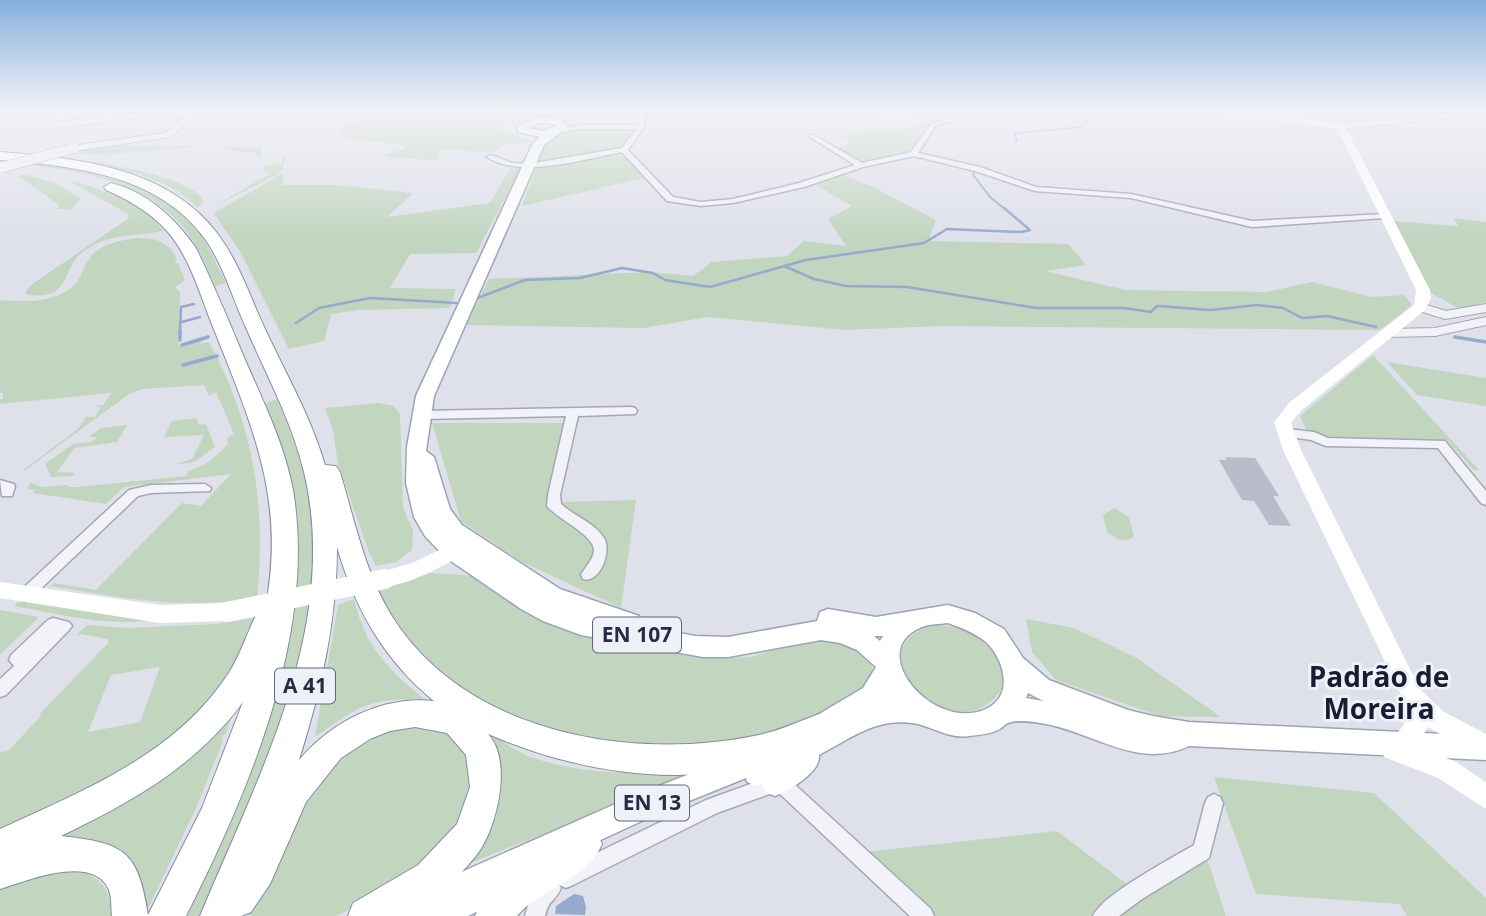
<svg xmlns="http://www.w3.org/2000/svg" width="1486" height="916" font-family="'Open Sans',sans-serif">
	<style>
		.green { fill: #c1d5bf; fill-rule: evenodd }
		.water { fill: #96a9ce }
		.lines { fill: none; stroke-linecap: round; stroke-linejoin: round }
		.stream-far2 { stroke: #96a9ce; stroke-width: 2 }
		.stream-far1 { stroke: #96a9ce; stroke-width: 2.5 }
		.stream { stroke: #96a9ce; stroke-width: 3.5 }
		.building { fill: #b8bcca }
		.minor-casing { stroke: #a4a7b5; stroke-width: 3 }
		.tertiary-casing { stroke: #a4a7b5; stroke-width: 2 }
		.primary-casing { stroke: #9da3b7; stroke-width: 3 }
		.motorway-casing { stroke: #848ca2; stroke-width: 2 }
		.minor { fill: #f2f3f8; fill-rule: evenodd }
		.tertiary { fill: #f2f3f8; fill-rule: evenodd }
		.secondary { fill: #fff; fill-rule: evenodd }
		.primary { fill: #fff; fill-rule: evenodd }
		.motorway { fill: #fff; fill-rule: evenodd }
		.tertiary-bridge-casing { stroke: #a4a7b5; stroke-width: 11; stroke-linecap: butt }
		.tertiary-bridge { stroke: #f2f3f8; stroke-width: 10 }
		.secondary-bridge { stroke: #fff; stroke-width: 20 }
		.labels { text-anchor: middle; stroke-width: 6; stroke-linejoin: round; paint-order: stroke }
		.shield { fill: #eef1f7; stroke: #626779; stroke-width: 2 }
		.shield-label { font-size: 21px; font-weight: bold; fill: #262c43 }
		.near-neighbourhood-label { font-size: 28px; font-weight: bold; fill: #181d33; stroke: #eef1f7 }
	</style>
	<rect width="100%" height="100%" fill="#dfe1ea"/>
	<g class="green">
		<path d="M384,111H539L533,117L504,124L501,129L530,140L531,143L507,144L491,153L444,149L438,154L440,161L382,156L405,148L399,144L339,138L338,131L342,127Z"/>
		<path d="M932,124L937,129L921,152L860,163L835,148L852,143L839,136L890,127L895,129Z"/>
		<path d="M572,129H637L624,149L546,163L535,161L551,136Z"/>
		<path d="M102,146H202L102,155L62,153Z"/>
		<path d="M219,147H262L261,158L286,154L282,171L275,176L213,207L269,174L261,167L282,163L283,155L260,158L254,156L256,152L244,153Z"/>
		<path d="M621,152L648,177L522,206L536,168Z"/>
		<path d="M19,154C52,154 193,171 204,202L197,208C169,170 65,158 19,154Z"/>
		<path d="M0,159C64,165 144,172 191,223C207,240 215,262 226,283L215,286C206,265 197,242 181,225C139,176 60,168 0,162Z"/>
		<path d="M521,168L476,253L410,254L390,288L456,289L450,308L359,310L331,314L324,341L289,349L241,253L214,213L283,173V185H337L413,193L387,217L490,203L510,169Z"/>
		<path d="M23,174L56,183L81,199L71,210L57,209L59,205L18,176Z"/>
		<path d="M842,175L871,186L936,220L928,241L1068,244L1086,265L1045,271L1125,290L1266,292L1312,282L1372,297L1404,295L1412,305L1380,330L941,326L845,330L708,317L643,328L466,325L489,279L651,272L693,276L712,262L787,256L804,241L846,246L828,219L852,206L816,185Z"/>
		<path d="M67,180C100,188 143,202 163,231C135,237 110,232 84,251C60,268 73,300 28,295L25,292L31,285L129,218L128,214Z"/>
		<path d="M1454,218L1486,222V302L1460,309L1427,291L1393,221L1458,226Z"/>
		<path d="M137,238C156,238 169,241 177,260L174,263H178L185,280L175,287L180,292L179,346L203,339L200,344L209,342L216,355L192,363L217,357C255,434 266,512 257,597C183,611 125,598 51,586L54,583L96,590L182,503L201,506L231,474L124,487L106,504L33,493L35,490L28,489L30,482L41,487L68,485L69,487H77L187,476L188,471C202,468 220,455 228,443L227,438L234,434L216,392L209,396L204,385L142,389L129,394L24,471H22L78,429L86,417H95L101,407L94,406L103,405L111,393L0,404V400L3,399V393H0V300C25,302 61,304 78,280C84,271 86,260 95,252C106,243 122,240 137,238Z"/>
		<path d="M1373,355L1479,470H1474L1447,440L1329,438L1308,433L1300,416Z"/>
		<path d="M1387,362L1486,378V406L1417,395Z"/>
		<path d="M277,399C290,430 302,461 308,494C331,639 257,787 202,916H182L292,611C301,533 295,475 265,403Z"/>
		<path d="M378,403L394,406L400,414L403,508L413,531L412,550L396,562L376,566L369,552L338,464L333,430L325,408Z"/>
		<path d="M196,418L199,425L206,424L215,447L194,462L173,465L192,459L204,435L164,437L172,421Z"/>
		<path d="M432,423H568L558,502L636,500L621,608L522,562L461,521Z"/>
		<path d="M127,425L117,442L74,448L57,472L74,473L73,476L51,477L45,464L73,444L92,442L98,437H89L101,428Z"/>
		<path d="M1114,508L1129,517L1134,537C1123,543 1117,539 1107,532L1103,515Z"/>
		<path d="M430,573L476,576L667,644L717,658L752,657L817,635H829L867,654L875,675L865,692H856L815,715L753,740L677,746L620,745L564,733L511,715L474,697L436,671L406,636L378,591Z"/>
		<path d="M354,599C365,647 388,669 425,700C370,697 359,706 315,737L338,605Z"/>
		<path d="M18,602L37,603L153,620C107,627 59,614 14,606Z"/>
		<path d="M0,610L39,617L0,655Z"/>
		<path d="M253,618L232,675L172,743L0,838V752L8,751L41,716L39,715L109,642L107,639L81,634L76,636L87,625L128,628L216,624ZM160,667L140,722L88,732L111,675Z"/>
		<path d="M1026,619L1074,628L1135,657L1221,717L1160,716L1056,680L1032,652Z"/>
		<path d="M936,625C974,624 1033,669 990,702C937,745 853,642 936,625Z"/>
		<path d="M237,702L226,733L221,737L223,741L197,806L146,913L138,878L0,856Z"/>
		<path d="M411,726L446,732L471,760L470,803L445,847L361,904L336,916H248C274,854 310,757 380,733C389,729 401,728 411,726Z"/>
		<path d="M493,735C505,742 517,752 531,757C584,776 643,774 699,772L458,868L495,814L501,783Z"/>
		<path d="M1214,777L1374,793L1486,898V916H1407L1400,904L1256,894Z"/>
		<path d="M1057,831L1127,884L1202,843L1226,916H934L866,852Z"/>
		<path d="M68,866C98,876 109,883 112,916H0V883Z"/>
	</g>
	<path class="water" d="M574,894L583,896L586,907L585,915L555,914L556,906Z"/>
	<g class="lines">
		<g class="stream-far2">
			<path d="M112,114L131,111"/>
			<path d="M1017,141L1015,133L1081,127L1086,124L1087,111"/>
			<path d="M975,171L973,175L991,198L1006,210"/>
		</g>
		<g class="stream-far1">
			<path d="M784,266L814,279L846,286L907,287L1036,308H1124L1151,312L1157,306L1211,310L1257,305L1283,308L1302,318L1327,316L1376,327"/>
			<path d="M475,299L525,280L580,278L622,268L653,273L665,280L710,287L806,260L924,243L947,229L1021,232L1030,230L1004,208"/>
			<path d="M182,322L200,317"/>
			<path d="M296,323L319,308L370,298L456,303"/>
			<path d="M180,333L181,307L194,304"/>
		</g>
		<g class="stream">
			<path d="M1455,337L1486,342"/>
			<path d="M180,340V331"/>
			<path d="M182,345L208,337"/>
			<path d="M183,365L217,356"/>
		</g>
	</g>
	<path class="building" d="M1225,457L1255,458L1279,496H1273L1291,526L1269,525L1254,501L1242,500L1219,460H1227Z"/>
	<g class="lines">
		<defs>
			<g id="minor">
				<path d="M112,111H120L99,121L94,120Z"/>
				<path d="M640,111H646L644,127L628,150L673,197L701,202L733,199L799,183L855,165L810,137V135H814L862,163L911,152L931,124L975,111H985L935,126L918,153L980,167L1036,187L1131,194L1252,221L1385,214L1389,216L1385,218L1252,227L1131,198L1035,191L975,171L914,156L863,167L804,187L733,203L701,206L667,201L622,152C584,159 521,179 487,157L491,155L512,163L529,164L622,148L636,129H579L557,133L554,131L579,125H638Z"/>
				<path d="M631,407L635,408L637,411L635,414L578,416L560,495L561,504C574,516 595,523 604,538C612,551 600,584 583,579L581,575C585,567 593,560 594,551C595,535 557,519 547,506L548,495L566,416L421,419L415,415L421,411Z"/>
				<path d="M1287,429L1314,432L1328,438L1445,441L1486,491V505L1481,503L1438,448L1326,446L1311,440L1283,436L1281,433Z"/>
				<path d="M0,480L14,484L15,487L12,496H2Z"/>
				<path d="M205,484L211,488L210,491L151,493L138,496L30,599L25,601L20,599L18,595L20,591L129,490L151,485Z"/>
				<path d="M53,618L69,622L72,626L69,630L6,695L0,697V679L14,666L9,660L11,655L48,620Z"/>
				<path d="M775,775L792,782L931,909L934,916H910L780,794L775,792L717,813L573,885L566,888L559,885L561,888C555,902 549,899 545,916H525L532,891L551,878L558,881L556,878L559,871L706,800Z"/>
				<path d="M1214,794L1220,797L1223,803L1209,858L1142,899L1119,916H1093C1102,895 1172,858 1194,845L1205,803L1208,797Z"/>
			</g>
			<g id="tertiary">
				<path d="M56,111H64L62,122C88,119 178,103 196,117L170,137L74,151L71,150V146L165,133L186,117L137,118L57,128L53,125Z"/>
				<path d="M1330,111H1338L1344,123L1472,111H1486V115L1341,129L1337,126Z"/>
				<path d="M1420,303L1446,311L1486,304V312L1445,319L1416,310V304Z"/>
				<path d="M1486,317V325L1435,336L1389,337L1382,333L1389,329L1435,328Z"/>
			</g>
			<path id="primary" d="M538,117L561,119L568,127L544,145L434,396L426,451L434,457L450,509L462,525L560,589L639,616L643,623L641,626L695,636L728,637L817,621L820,612L828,609L876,617L948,605L975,613L1004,629L1023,658L1049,680L1128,710L1153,716L1189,722L1486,736V760L1189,746C1139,770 1094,733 1046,724C1035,722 1019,719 1008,723C1005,724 1003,727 1000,729C991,734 979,735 969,736C950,739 934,728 918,724C878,716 853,737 819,755C821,772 790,790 775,796L765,792L762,784L757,786L747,782L746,778L657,814L533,871L535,875L531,886L468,916H382L387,905L638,794L767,744L777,749L797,739L795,735L799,726L863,688L876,667L857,650L840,643L821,640L728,657H703L581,635L543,621L521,609L445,557L425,536L414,517L406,483L407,447L416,396L533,143L540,137L518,132V125ZM539,123L554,124L556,126L543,131L528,128ZM948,623C962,628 975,633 986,642C1005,660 1014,696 986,709C933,733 863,650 922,627C929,624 940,624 948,623ZM874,636H883L880,641ZM1028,693L1043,701L1026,698Z"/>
			<g id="motorway">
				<path d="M0,152C77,158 167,167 217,233C239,262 250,297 265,329C286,374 311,417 325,465L336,466L340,472C355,522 366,577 395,621C469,733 630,761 754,736C776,732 798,722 819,714L830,718L835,728L830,738C807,747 784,758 760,764C671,788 571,770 488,734C512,760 498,820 482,847C469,869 426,908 401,916C386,916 363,916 348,916L353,903L418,865L457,824L470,787L466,755L447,733L415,727L390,731L370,739L341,758L306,802L270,884L251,912L241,916H200C257,778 341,626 304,472C292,422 267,376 247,330C233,300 224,266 205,239C158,174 73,166 0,160ZM337,547C355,609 384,660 434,701C381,696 333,721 299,760C321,690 337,621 337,547Z"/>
				<path d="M111,183C147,192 175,218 196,248C213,283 228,319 243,355C262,399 284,442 293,490C317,632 249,791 186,916H112C111,908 112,895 108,888C91,854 26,881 0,889V829C82,791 170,757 224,680C239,660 246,635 257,613L265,610C287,500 252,426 213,327C200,295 190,257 167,231C150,212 129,200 106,190L104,187ZM243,702L202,808L148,915C138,850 124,843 61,836C132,802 196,766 243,702Z"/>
				<path d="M585,827L597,832L602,844C587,880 541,888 517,916H475C488,884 516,873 544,855C558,845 569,833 585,827Z"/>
			</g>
		</defs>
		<use href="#minor" class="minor-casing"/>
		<use href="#tertiary" class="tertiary-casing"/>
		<use href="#primary" class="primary-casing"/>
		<use href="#motorway" class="motorway-casing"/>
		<use href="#minor" class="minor"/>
		<use href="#tertiary" class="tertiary"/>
		<g class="secondary">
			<path d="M876,111H888L893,114L915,111V115L892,120Z"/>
			<path d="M1211,111H1238L1344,124L1430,290L1431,298L1425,310L1302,410L1291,423L1301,450L1420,689L1444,712L1486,734V756L1457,744L1428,727L1416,746L1456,762L1486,782V809L1438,778L1384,757L1381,749L1384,741C1398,736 1407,724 1408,709L1283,450L1274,422L1290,402L1414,305L1416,290L1337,128L1216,114Z"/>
			<path d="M465,538L472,540L475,545L472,550C451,561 400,592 378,585L375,579L378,573L412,563Z"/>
			<path d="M0,582L160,605L227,603L234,606L238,612L234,618L227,621L160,623L0,598Z"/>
		</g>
		<use href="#primary" class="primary"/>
		<use href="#motorway" class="motorway"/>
		<defs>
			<path id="tertiary-bridge" d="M0,168L74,148"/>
		</defs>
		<use href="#tertiary-bridge" class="tertiary-bridge-casing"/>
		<use href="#tertiary-bridge" class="tertiary-bridge"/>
		<path class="secondary-bridge" d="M227,612L385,579"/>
	</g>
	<linearGradient id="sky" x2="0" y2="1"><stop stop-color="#87b0de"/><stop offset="0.46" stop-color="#f1f2f6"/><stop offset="1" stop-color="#f1f2f6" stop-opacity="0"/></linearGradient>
	<rect width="1486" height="239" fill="url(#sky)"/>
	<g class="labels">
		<g class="shield">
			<rect x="593" y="617.5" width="88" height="35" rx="5"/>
			<rect x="275" y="668.5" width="60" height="35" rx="5"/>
			<rect x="615" y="785.5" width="74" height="35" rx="5"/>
		</g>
		<g class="shield-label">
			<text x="637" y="642">EN 107</text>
			<text x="305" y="693">A 41</text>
			<text x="652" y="810">EN 13</text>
		</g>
		<g class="near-neighbourhood-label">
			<text x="1379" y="687">Padrão de<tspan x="1379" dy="32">Moreira</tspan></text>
		</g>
	</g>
</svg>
